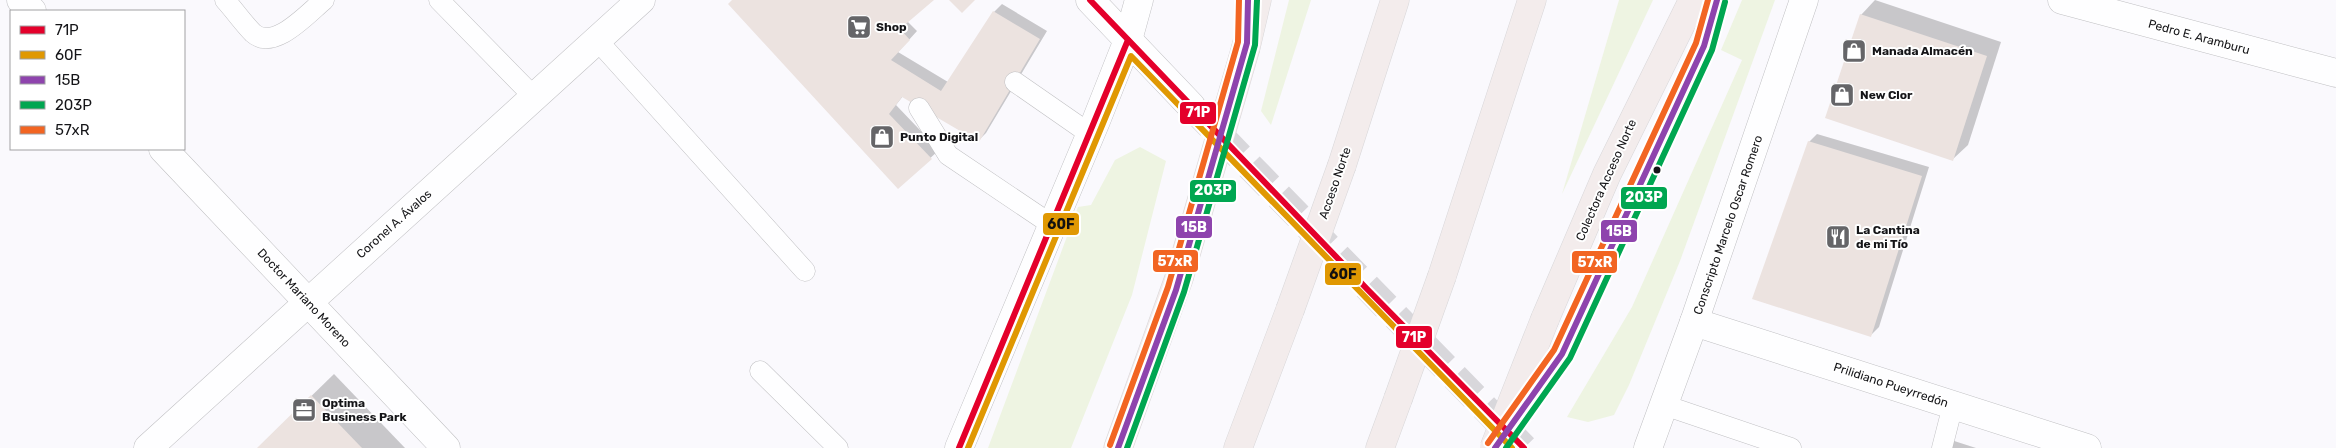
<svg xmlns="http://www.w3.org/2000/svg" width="2336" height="448" font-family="Rubik,sans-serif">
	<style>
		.green { fill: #eef4e2 }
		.shadow { fill: #0003 }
		.building { fill: #ece3e0 }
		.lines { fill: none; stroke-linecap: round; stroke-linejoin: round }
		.secondary-tunnel { stroke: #d8d7db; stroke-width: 28; stroke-dasharray: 28 14; stroke-linecap: butt }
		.lane-casing { stroke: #c0c0c3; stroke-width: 21 }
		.street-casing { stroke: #c0c0c3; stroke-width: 29 }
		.secondary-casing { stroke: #c0c0c3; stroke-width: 29 }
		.highway-casing { stroke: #d8d7d9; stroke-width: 29 }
		.lane { stroke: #fefeff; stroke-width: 20 }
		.street { stroke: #fefeff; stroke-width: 28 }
		.secondary { stroke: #fefeff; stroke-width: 28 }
		.highway { stroke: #f3ecec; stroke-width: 28 }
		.lane-bridge-casing { stroke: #c0c0c3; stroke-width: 21; stroke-linecap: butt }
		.highway-bridge-casing { stroke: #d8d7d9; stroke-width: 29; stroke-linecap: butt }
		.lane-bridge { stroke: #fefeff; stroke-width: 20 }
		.highway-bridge { stroke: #f3ecec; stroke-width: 28 }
		.bus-1-casing { stroke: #fff; stroke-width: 10 }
		.bus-2-casing { stroke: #fff; stroke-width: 10 }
		.bus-3-casing { stroke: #fff; stroke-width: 10 }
		.bus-4-casing { stroke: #fff; stroke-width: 10 }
		.bus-5-casing { stroke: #fff; stroke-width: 10 }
		.bus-1 { stroke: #e4002b; stroke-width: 6 }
		.bus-2 { stroke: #e09802; stroke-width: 6 }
		.bus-3 { stroke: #8e44ad; stroke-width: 6 }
		.bus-4 { stroke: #00a651; stroke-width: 6 }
		.bus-5 { stroke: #f26522; stroke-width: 6 }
		.bus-dot { fill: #151518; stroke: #fff; stroke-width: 2 }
		.labels { text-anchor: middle; stroke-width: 4; stroke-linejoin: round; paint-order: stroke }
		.poi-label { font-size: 12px; font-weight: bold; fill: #151518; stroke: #fff; text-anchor: start }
		.street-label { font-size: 12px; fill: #151518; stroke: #fff }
		.line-badge { stroke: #fff; stroke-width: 2 }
		.badge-label { font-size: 14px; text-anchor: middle; font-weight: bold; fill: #fff }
		.pale-badge-label { font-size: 14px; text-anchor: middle; font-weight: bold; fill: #111 }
	</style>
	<rect width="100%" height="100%" fill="#faf9fd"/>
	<g class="green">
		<path d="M1289,0H1311L1271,125L1261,111Z"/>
		<path d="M1619,0H1653L1562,194Z"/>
		<path d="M1742,0H1775L1680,261L1629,385L1614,415L1588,422L1567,417L1632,307L1742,60L1721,50Z"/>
		<path d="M1140,147L1166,161L1132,295L1071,448H988L1078,207L1091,205L1115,160Z"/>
	</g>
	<g class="shadow">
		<path d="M734,0H932L907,21L917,31L898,52L948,82L994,12L1002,4L1047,31L986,133L978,141L903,96L896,105L939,150L898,188Z"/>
		<path d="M1875,0L2001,42L1968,145L1953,159L1861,15Z"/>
		<path d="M1817,134L1929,167L1879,327L1871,335L1809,142Z"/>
		<path d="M334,374L405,448H258Z"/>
		<path d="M1948,439L1976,448H1939Z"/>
	</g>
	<g class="building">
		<path d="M732,0H934L900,29L910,40L891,60L941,91L993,11L1040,39L979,142L902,97L889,114L932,159L898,189L728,4Z"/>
		<path d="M949,0H975L962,13Z"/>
		<path d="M1860,14L1987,56L1953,161L1825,118Z"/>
		<path d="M1808,141L1922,176L1871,337L1752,299Z"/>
		<path d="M311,395L362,448H257Z"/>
	</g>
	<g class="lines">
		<path class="secondary-tunnel" d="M1191,106L1524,448"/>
		<defs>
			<g id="lane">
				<path d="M225,0C235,11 243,23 253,33C274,52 308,13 324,0"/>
				<path d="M439,0L534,97"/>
				<path d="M597,40L805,271"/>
				<path d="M1015,82L1090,134"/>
				<path d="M919,108L948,155L1052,225"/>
				<path d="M1562,354L1704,46L1717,0"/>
				<path d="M760,371L838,448"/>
				<path d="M1664,405L1791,448"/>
				<path d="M1942,448L1953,405"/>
			</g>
			<g id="street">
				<path d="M21,0L32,11"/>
				<path d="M2062,0L2336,73"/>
				<path d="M163,149L446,448"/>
				<path d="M1694,322L2087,448"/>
				<path d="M148,448L641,0"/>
			</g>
			<g id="secondary">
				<path d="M1090,0L1191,106"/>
				<path d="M959,448L1096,121L1128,40L1139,0"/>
				<path d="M1648,448L1694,322L1804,0"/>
			</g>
			<g id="highway">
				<path d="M1246,47L1257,0"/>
				<path d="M1342,165L1395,0"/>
				<path d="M1442,276L1532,0"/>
				<path d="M1545,319L1607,174L1693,0"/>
				<path d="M1118,448L1179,278"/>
				<path d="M1238,448L1290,310"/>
				<path d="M1380,448L1398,399"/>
			</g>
		</defs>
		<use href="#lane" class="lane-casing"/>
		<use href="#street" class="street-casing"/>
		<use href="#secondary" class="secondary-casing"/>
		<use href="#highway" class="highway-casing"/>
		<use href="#lane" class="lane"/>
		<use href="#street" class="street"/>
		<use href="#secondary" class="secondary"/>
		<use href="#highway" class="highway"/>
		<defs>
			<path id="lane-bridge" d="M1510,428L1562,354"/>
			<g id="highway-bridge">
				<path d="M1179,278L1246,47"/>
				<path d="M1290,310L1342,165"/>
				<path d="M1398,399L1442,276"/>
				<path d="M1494,448L1545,319"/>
			</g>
		</defs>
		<use href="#lane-bridge" class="lane-bridge-casing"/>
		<use href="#highway-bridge" class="highway-bridge-casing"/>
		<use href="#lane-bridge" class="lane-bridge"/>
		<use href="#highway-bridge" class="highway-bridge"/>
		<defs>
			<g id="bus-1">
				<path d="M1090,0L1368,290L1524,448"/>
				<path d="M959,448L1128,40"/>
			</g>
			<path id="bus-2" d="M968,448L1131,56L1512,448"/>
			<g id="bus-3">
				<path d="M1118,448L1176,290L1247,43L1248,0"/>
				<path d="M1495,448L1562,354L1704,46L1717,0"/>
			</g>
			<g id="bus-4">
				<path d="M1127,448L1184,292L1255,45L1257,0"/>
				<path d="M1506,448L1570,358L1712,50L1725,2"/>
			</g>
			<g id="bus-5">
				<path d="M1488,443L1554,350L1696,43L1708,0"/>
				<path d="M1110,445L1168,287L1238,42L1239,0"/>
			</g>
		</defs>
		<use href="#bus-1" class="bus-1-casing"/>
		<use href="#bus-2" class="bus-2-casing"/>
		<use href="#bus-3" class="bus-3-casing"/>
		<use href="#bus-4" class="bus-4-casing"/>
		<use href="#bus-5" class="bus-5-casing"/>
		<use href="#bus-1" class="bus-1"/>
		<use href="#bus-2" class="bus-2"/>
		<use href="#bus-3" class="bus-3"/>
		<use href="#bus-4" class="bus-4"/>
		<use href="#bus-5" class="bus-5"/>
	</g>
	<defs>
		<symbol id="supermarket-square" viewBox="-11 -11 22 22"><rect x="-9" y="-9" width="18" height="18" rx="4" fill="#656568" stroke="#fff"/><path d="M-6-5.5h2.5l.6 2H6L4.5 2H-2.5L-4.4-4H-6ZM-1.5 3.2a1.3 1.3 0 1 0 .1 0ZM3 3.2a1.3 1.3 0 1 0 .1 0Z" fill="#fff"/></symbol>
		<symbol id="shop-square" viewBox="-11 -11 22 22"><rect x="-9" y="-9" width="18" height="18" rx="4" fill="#656568" stroke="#fff"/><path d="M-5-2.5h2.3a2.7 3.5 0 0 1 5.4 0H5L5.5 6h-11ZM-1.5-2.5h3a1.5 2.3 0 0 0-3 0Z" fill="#fff"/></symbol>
		<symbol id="restaurant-square" viewBox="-11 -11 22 22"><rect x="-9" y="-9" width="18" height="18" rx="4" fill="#656568" stroke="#fff"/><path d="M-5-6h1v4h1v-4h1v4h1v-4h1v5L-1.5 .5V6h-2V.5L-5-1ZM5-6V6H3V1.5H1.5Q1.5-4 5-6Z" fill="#fff"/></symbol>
		<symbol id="office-square" viewBox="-11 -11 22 22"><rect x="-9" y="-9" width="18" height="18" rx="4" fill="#656568" stroke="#fff"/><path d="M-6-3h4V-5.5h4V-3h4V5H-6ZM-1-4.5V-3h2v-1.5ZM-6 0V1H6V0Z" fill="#fff"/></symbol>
	</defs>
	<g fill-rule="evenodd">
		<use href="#supermarket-square" x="845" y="13" width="28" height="28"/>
		<use href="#shop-square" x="1840" y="37" width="28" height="28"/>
		<use href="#shop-square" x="1828" y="81" width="28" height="28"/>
		<use href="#shop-square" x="868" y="123" width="28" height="28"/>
		<use href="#restaurant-square" x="1824" y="223" width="28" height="28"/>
		<use href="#office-square" x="290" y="396" width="28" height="28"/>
	</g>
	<circle class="bus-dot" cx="1657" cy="170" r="4.5"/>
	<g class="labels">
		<g class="poi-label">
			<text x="876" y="31">Shop</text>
			<text x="1872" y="55">Manada Almacén</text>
			<text x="1860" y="99">New Clor</text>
			<text x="900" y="141">Punto Digital</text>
			<text x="1856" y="234">La Cantina<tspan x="1856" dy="14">de mi Tío</tspan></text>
			<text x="322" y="407">Optima<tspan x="322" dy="14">Business Park</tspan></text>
		</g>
		<g class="street-label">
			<text transform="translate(2199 37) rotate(15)" y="4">Pedro E. Aramburu</text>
			<text transform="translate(1606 180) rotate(-66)" y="4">Colectora Acceso Norte</text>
			<text transform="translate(1335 183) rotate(-71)" y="4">Acceso Norte</text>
			<text transform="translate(394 224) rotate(-42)" y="4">Coronel A. Ávalos</text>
			<text transform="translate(1728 225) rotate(-71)" y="4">Conscripto Marcelo Oscar Romero</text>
			<text transform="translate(304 298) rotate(47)" y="4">Doctor Mariano Moreno</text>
			<text transform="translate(1891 385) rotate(18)" y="4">Prilidiano Pueyrredón</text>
		</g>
	</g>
	<g class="line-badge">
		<rect x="1179" y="101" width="38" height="24" rx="5" fill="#e4002b"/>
		<rect x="1189" y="179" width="48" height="24" rx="5" fill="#00a651"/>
		<rect x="1620" y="186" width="48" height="24" rx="5" fill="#00a651"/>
		<rect x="1042" y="212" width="38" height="24" rx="5" fill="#e09802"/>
		<rect x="1175" y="215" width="38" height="24" rx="5" fill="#8e44ad"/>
		<rect x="1600" y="219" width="38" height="24" rx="5" fill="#8e44ad"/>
		<rect x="1152" y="249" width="47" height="24" rx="5" fill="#f26522"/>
		<rect x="1571" y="250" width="47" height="24" rx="5" fill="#f26522"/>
		<rect x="1324" y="262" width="38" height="24" rx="5" fill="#e09802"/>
		<rect x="1395" y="325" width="38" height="24" rx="5" fill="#e4002b"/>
	</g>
	<g class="badge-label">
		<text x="1198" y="117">71P</text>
		<text x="1213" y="195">203P</text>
		<text x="1644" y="202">203P</text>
		<text x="1194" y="232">15B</text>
		<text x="1619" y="236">15B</text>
		<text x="1175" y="266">57xR</text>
		<text x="1595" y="267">57xR</text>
		<text x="1414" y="342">71P</text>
	</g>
	<g class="pale-badge-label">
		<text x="1061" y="229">60F</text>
		<text x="1343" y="279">60F</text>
	</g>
	<rect x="10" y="10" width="175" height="140" fill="#ffffff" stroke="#a1a1a3"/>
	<rect x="20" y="26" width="25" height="8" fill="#e4002b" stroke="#a1a1a3"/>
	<text x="55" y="35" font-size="15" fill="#151518">71P</text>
	<rect x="20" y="51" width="25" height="8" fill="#e09802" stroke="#a1a1a3"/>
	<text x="55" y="60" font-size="15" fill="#151518">60F</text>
	<rect x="20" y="76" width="25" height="8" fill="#8e44ad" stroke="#a1a1a3"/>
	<text x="55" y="85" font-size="15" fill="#151518">15B</text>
	<rect x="20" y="101" width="25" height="8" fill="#00a651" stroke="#a1a1a3"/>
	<text x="55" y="110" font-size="15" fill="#151518">203P</text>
	<rect x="20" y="126" width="25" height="8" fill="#f26522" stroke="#a1a1a3"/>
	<text x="55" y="135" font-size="15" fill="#151518">57xR</text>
</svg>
